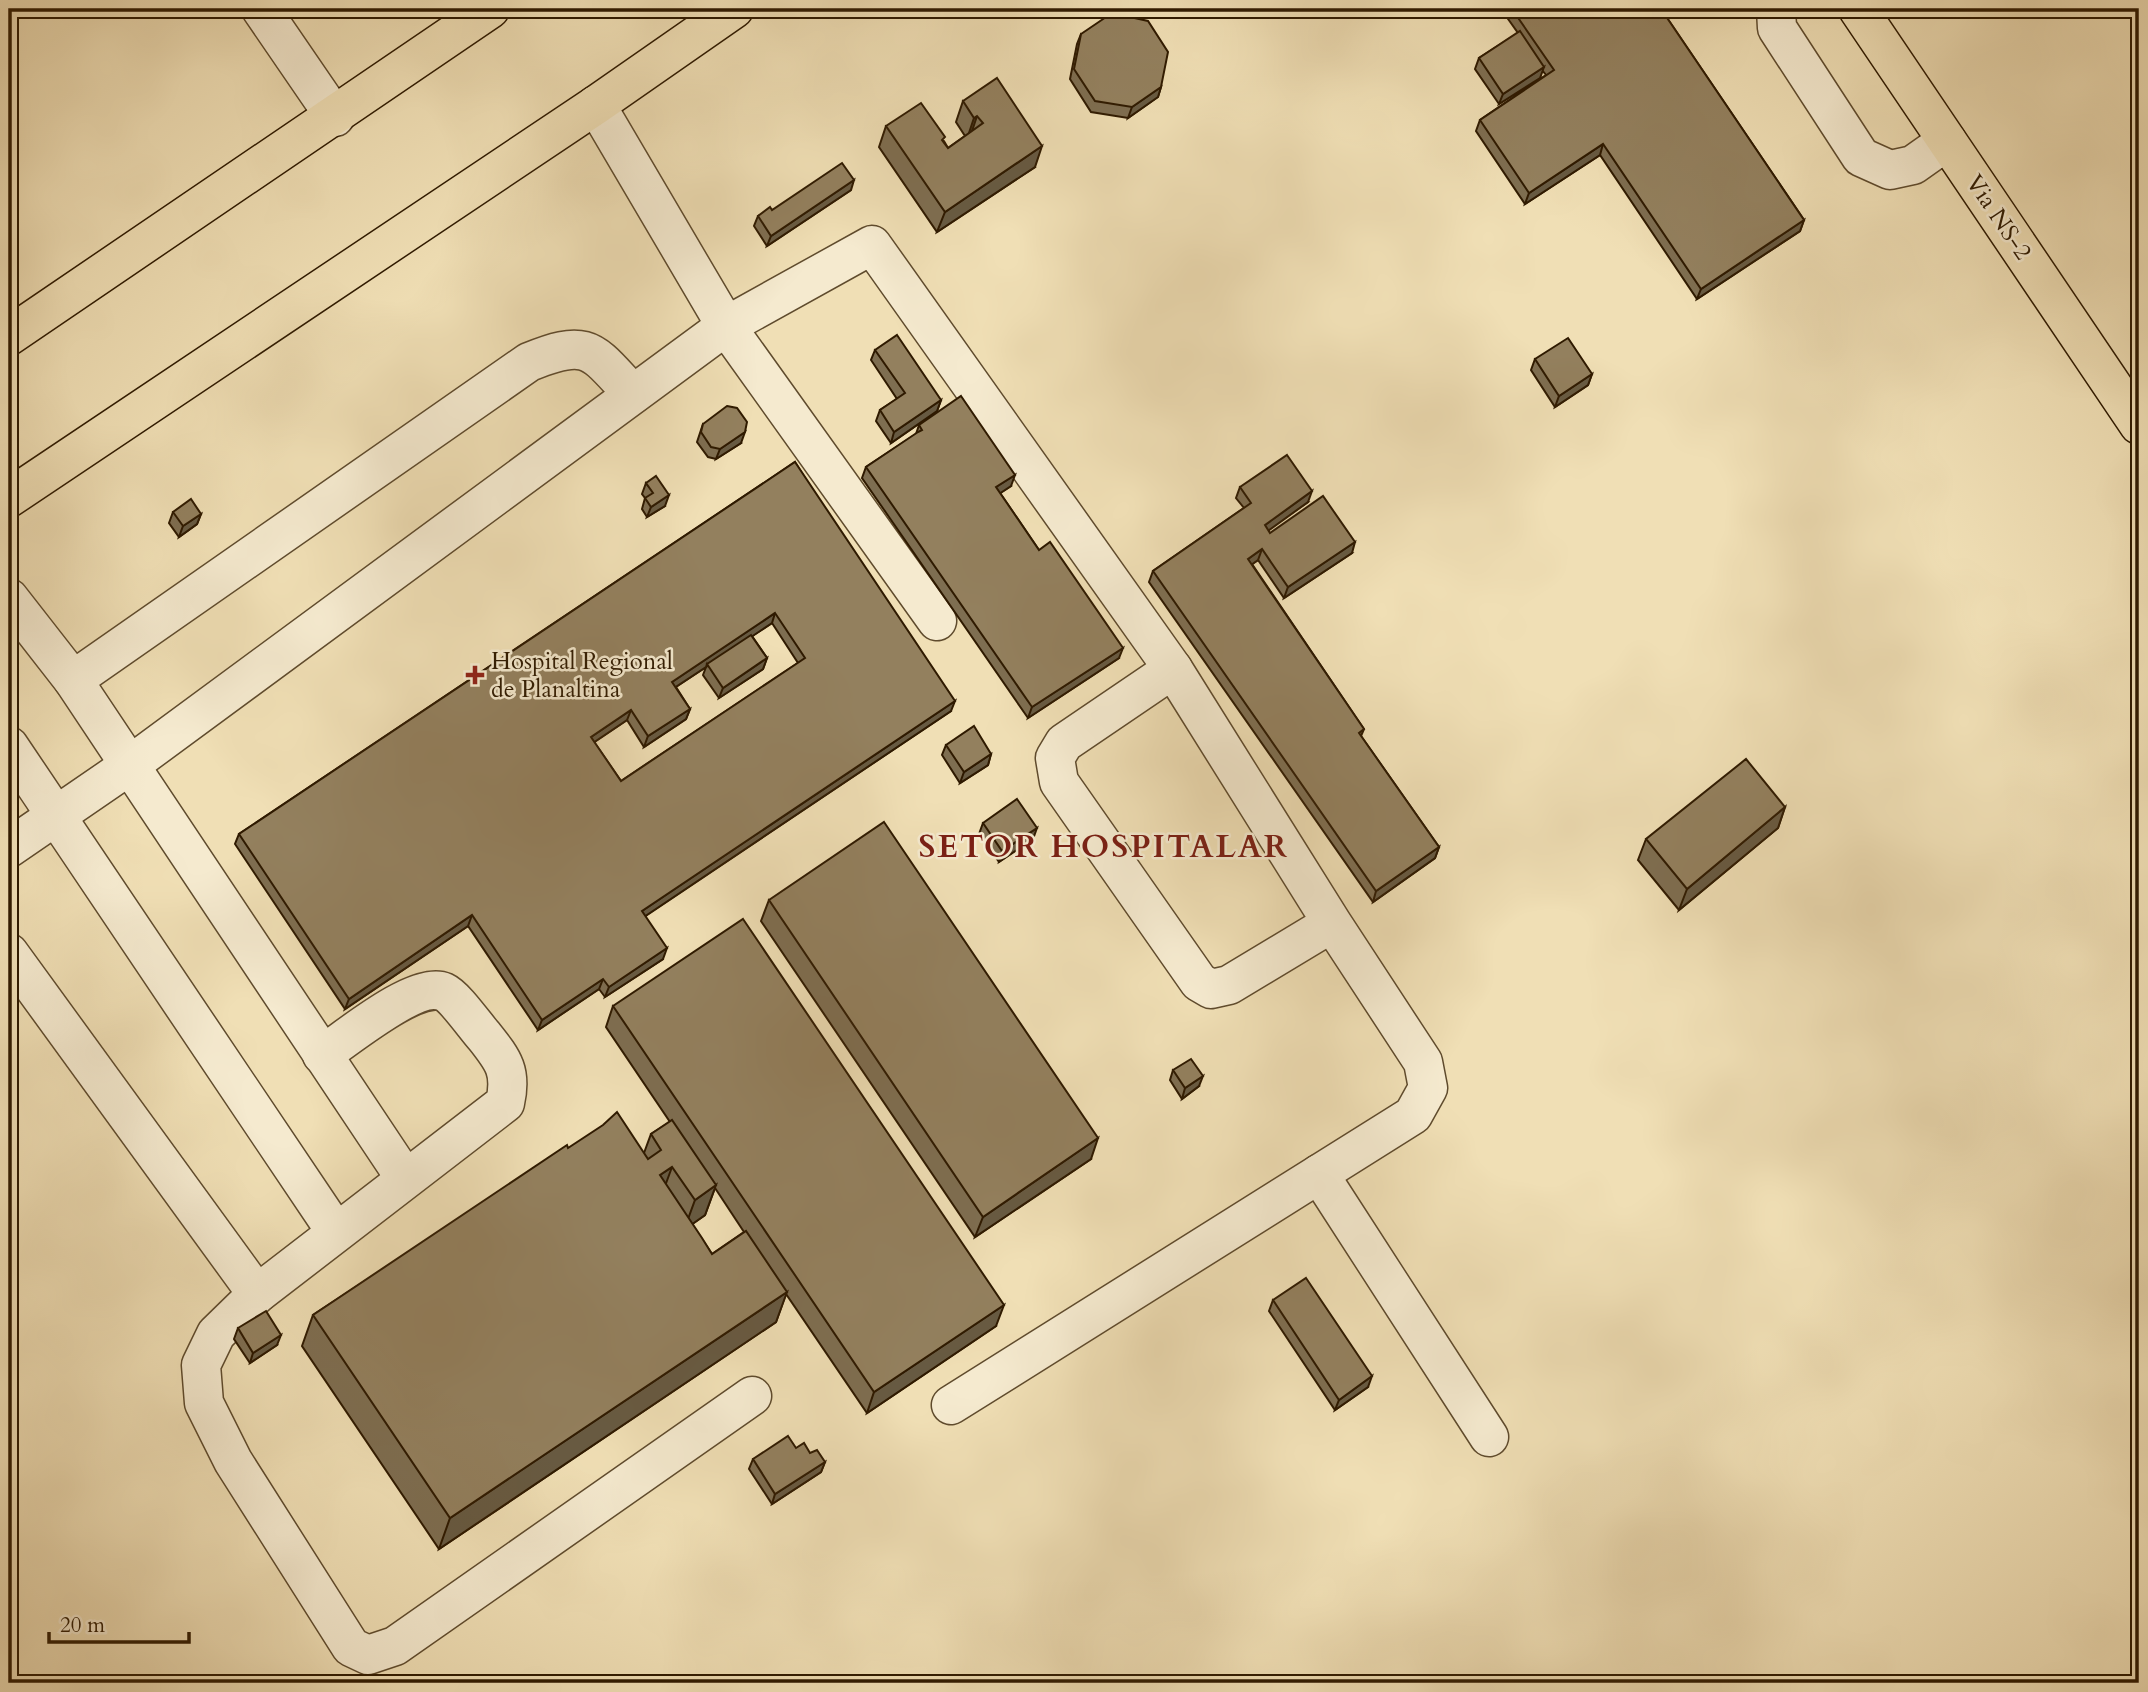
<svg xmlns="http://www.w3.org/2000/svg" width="2148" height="1692" font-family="Cardo,serif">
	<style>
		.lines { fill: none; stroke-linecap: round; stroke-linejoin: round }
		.minor-casing { stroke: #5f4b2d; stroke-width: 41 }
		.major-casing { stroke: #2f1a00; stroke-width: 41 }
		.minor { stroke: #f5eacf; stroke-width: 38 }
		.major { stroke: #f0dfb5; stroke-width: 38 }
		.wall { fill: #7e6e51; stroke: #2f1a00; stroke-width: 2; fill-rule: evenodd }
		.shaded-wall { fill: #675a42; stroke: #2f1a00; stroke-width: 2 }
		.building { fill: #93805e; stroke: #2f1a00; stroke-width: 2; fill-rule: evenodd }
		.poi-dot { fill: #8f2418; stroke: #f5eacf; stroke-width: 2.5 }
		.labels { text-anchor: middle; stroke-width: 5; stroke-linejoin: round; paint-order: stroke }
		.street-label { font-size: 24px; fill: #2f1a00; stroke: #f5eacf }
		.poi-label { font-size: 24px; fill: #2f1a00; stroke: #f5eacf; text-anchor: start }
		.district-label { font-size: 32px; font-weight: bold; letter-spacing: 2px; fill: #7a1f14; stroke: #f5eacf }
	</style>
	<rect width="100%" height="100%" fill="#f0dfb5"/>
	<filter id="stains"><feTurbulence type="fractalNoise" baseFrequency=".00286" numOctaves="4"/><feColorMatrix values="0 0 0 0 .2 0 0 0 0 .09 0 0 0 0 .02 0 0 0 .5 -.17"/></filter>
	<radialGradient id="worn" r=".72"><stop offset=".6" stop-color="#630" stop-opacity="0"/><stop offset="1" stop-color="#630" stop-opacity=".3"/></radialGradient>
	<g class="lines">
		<defs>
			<g id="minor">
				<path d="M261,9L335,117"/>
				<path d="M1776,9L1777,28L1861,157L1890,170L1913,165L1947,141"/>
				<path d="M596,105L726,326L937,621"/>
				<path d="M9,598L73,680L405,1178"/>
				<path d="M73,680L529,362C590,337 592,351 633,394"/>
				<path d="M9,746L336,1232"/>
				<path d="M9,848L130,765L726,326L872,245L1173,669"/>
				<path d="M9,953L257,1294"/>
				<path d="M322,1055C346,1039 417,980 444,992C455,997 475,1026 484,1036C504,1061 512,1072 505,1103L257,1294L216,1334L201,1365L204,1403L233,1461L351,1647L368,1655L395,1646L752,1396"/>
				<path d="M1319,1174L1489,1437"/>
				<path d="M951,1405L1413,1115L1428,1088L1423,1062L1332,923L1173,669L1064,743L1055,758L1059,782L1199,982L1211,989L1229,985L1332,923"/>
			</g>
			<g id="major">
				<path d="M1858,9L2139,425"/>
				<path d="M9,336L490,9"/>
				<path d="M9,498L596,105L734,9"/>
			</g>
		</defs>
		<use href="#minor" class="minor-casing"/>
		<use href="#major" class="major-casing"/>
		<use href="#minor" class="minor"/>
		<use href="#major" class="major"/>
	</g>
	<g class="wall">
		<path d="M1501,9H1661L1804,220L1800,231L1697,299L1600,155L1525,204L1476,131L1480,120L1546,75L1542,70L1540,78L1499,104L1475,69L1479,58L1518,33Z"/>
		<path d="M1081,34L1161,87L1158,97L1128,118L1091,112L1070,79L1077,44Z"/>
		<path d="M963,101L1035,167L937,232L879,147L886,126L944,141L948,148L965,136L956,122Z"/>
		<path d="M851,190L767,246L754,226L758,216L772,210Z"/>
		<path d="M875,350L941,400L937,411L891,443L876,421L880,410L897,399L871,360Z"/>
		<path d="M1535,359L1592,374L1588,385L1555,407L1531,370Z"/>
		<path d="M703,424L741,443L716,459L708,457L697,442Z"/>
		<path d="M919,425L1011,486L1000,493L1039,550L1119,658L1028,718L862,478L866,467L916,434Z"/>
		<path d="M795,462L951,711L645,916L663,959L605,997L599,989L538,1030L468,926L345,1009L235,844L239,834ZM772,623L798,663L621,781L594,742L627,720L644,747L686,719L690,709L676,687L706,667L703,675L719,698L763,669L767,658L752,636Z"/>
		<path d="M646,483L665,506L647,517L642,509L645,498L642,494Z"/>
		<path d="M1240,487L1308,502L1268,530L1270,533L1352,553L1284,598L1258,560L1252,564L1364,729L1361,736L1439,847L1435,858L1373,902L1149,582L1153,571L1244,508L1236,498Z"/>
		<path d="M173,512L201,514L197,524L179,537L169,523Z"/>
		<path d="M946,745L991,754L988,765L960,783L942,755Z"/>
		<path d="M1785,807L1778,828L1679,910L1638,860L1646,839Z"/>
		<path d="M983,823L1033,839L999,862L979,834Z"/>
		<path d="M769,900L1091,1159L975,1237L761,921Z"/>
		<path d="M613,1006L996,1326L867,1413L786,1294L776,1322L439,1549L302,1346L313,1315L568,1148L644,1153L651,1134L670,1122L606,1027ZM715,1188L744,1232L712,1254L692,1224L705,1215Z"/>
		<path d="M1173,1070L1199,1086L1182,1099L1170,1080Z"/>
		<path d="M1273,1300L1368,1387L1335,1410L1269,1311Z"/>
		<path d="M238,1328L277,1345L250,1363L234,1339Z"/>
		<path d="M796,1448L810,1453L825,1462L821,1472L772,1504L749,1469L753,1459Z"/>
	</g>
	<g class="shaded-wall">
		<path d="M1544,67L1540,78L1499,104L1503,94Z"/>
		<path d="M1161,87L1158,97L1128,118L1132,107Z"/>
		<path d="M977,116L970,137L967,139L974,118Z"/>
		<path d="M1603,144L1600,155L1525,204L1529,193Z"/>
		<path d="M1042,146L1035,167L937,232L945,212Z"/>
		<path d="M854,180L851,190L767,246L771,236Z"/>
		<path d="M1804,220L1800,231L1697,299L1701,289Z"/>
		<path d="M1592,374L1588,385L1555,407L1559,396Z"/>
		<path d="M941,400L937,411L891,443L894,432Z"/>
		<path d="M745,432L741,443L716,459L720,449Z"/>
		<path d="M1015,475L1011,486L993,498L996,487Z"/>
		<path d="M1312,491L1308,502L1261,536L1265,525Z"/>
		<path d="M669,495L665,506L647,517L651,507Z"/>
		<path d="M201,514L197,524L179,537L183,526Z"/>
		<path d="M1355,542L1352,553L1284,598L1288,587Z"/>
		<path d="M1262,549L1258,560L1244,570L1248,559Z"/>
		<path d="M775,613L772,623L708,666L707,664L706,667L668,692L672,682Z"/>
		<path d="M1123,648L1119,658L1028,718L1032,707Z"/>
		<path d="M767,658L763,669L719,698L723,688Z"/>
		<path d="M955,701L951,711L638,921L642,911Z"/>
		<path d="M690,709L686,719L644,747L648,736Z"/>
		<path d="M631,710L627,720L587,747L591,737Z"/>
		<path d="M991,754L988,765L960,783L964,772Z"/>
		<path d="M1785,807L1778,828L1679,910L1687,889Z"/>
		<path d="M1037,828L1033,839L999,862L1002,851Z"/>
		<path d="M1439,847L1435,858L1373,902L1376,891Z"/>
		<path d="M472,915L468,926L345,1009L349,999Z"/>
		<path d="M667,948L663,959L605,997L609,987Z"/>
		<path d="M603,979L599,989L538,1030L542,1020Z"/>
		<path d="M1203,1076L1199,1086L1182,1099L1185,1088Z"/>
		<path d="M1098,1138L1091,1159L975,1237L983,1217Z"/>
		<path d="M672,1167L661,1197L660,1175Z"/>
		<path d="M716,1185L705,1215L684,1230L695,1200Z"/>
		<path d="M787,1292L776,1322L439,1549L450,1518Z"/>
		<path d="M1004,1305L996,1326L867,1413L874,1392Z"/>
		<path d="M281,1335L277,1345L250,1363L253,1353Z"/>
		<path d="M1372,1376L1368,1387L1335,1410L1339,1400Z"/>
		<path d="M825,1462L821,1472L772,1504L775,1494Z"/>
	</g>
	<g class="building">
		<path d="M1512,9H1661L1804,220L1701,289L1603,144L1529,193L1480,120L1554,70Z"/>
		<path d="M1112,13L1148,21L1168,52L1161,87L1132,107L1095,101L1074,69L1081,34Z"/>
		<path d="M1520,31L1544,67L1503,94L1479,58Z"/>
		<path d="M997,78L1042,146L945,212L886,126L921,103L945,137L942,140L948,148L983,123L977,116L974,118L963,101Z"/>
		<path d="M842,163L854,180L771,236L758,216L770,207L772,210Z"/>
		<path d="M897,335L941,400L894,432L880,410L905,393L875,350Z"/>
		<path d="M1568,338L1592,374L1559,396L1535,359Z"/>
		<path d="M961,396L1015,475L996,487L1039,550L1050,542L1123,648L1032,707L866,467L918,432L922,430L919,425Z"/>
		<path d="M727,406L737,408L747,422L745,432L720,449L711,447L701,432L703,424Z"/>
		<path d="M1287,455L1312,491L1265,525L1270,533L1323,496L1355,542L1288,587L1262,549L1248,559L1364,729L1359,733L1439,847L1376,891L1153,571L1251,503L1240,487Z"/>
		<path d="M795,462L955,701L642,911L667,948L609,987L603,979L542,1020L472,915L349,999L239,834ZM775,613L805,658L621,781L591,737L631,710L648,736L690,709L672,682Z"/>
		<path d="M656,476L669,495L651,507L645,498L653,493L646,483Z"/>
		<path d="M191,499L201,514L183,526L173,512Z"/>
		<path d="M751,635L767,658L723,688L707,664Z"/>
		<path d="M974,726L991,754L964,772L946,745Z"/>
		<path d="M1746,759L1785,807L1687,889L1646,839Z"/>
		<path d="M1017,799L1037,828L1002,851L983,823Z"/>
		<path d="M884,822L1098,1138L983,1217L769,900Z"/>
		<path d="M743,919L1004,1305L874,1392L613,1006Z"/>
		<path d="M1191,1059L1203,1076L1185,1088L1173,1070Z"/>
		<path d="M617,1112L648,1159L661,1150L651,1134L672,1120L716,1185L695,1200L672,1167L660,1175L702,1238L712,1254L746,1231L787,1292L450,1518L313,1315L567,1145L568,1148L603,1125Z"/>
		<path d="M1306,1278L1372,1376L1339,1400L1273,1300Z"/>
		<path d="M266,1311L281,1335L253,1353L238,1328Z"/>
		<path d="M788,1436L796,1448L804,1443L810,1453L817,1450L825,1462L775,1494L753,1459Z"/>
	</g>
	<path class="poi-dot" d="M471.5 664.5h7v7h7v7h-7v7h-7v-7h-7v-7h7z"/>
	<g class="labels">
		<g class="street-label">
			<text transform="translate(1999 217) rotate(56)" y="8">Via NS-2</text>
		</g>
		<g class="poi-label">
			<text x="491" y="669">Hospital Regional<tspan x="491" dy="28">de Planaltina</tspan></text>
		</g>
		<g class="district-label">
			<text x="1104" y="857">SETOR HOSPITALAR</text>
		</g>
	</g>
	<rect width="2148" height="1692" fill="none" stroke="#f0dfb5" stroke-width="35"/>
	<rect x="10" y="10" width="2127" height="1671" fill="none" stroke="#2f1a00" stroke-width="3.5"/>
	<rect x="18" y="18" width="2113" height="1657" fill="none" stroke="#2f1a00" stroke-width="2"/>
	<path d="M49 1632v10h140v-10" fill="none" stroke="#2f1a00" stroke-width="3.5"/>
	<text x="60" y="1632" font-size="21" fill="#2f1a00" stroke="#f5eacf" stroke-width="5" paint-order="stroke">20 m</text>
	<rect width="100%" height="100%" filter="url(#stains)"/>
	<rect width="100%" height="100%" fill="url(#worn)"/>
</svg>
